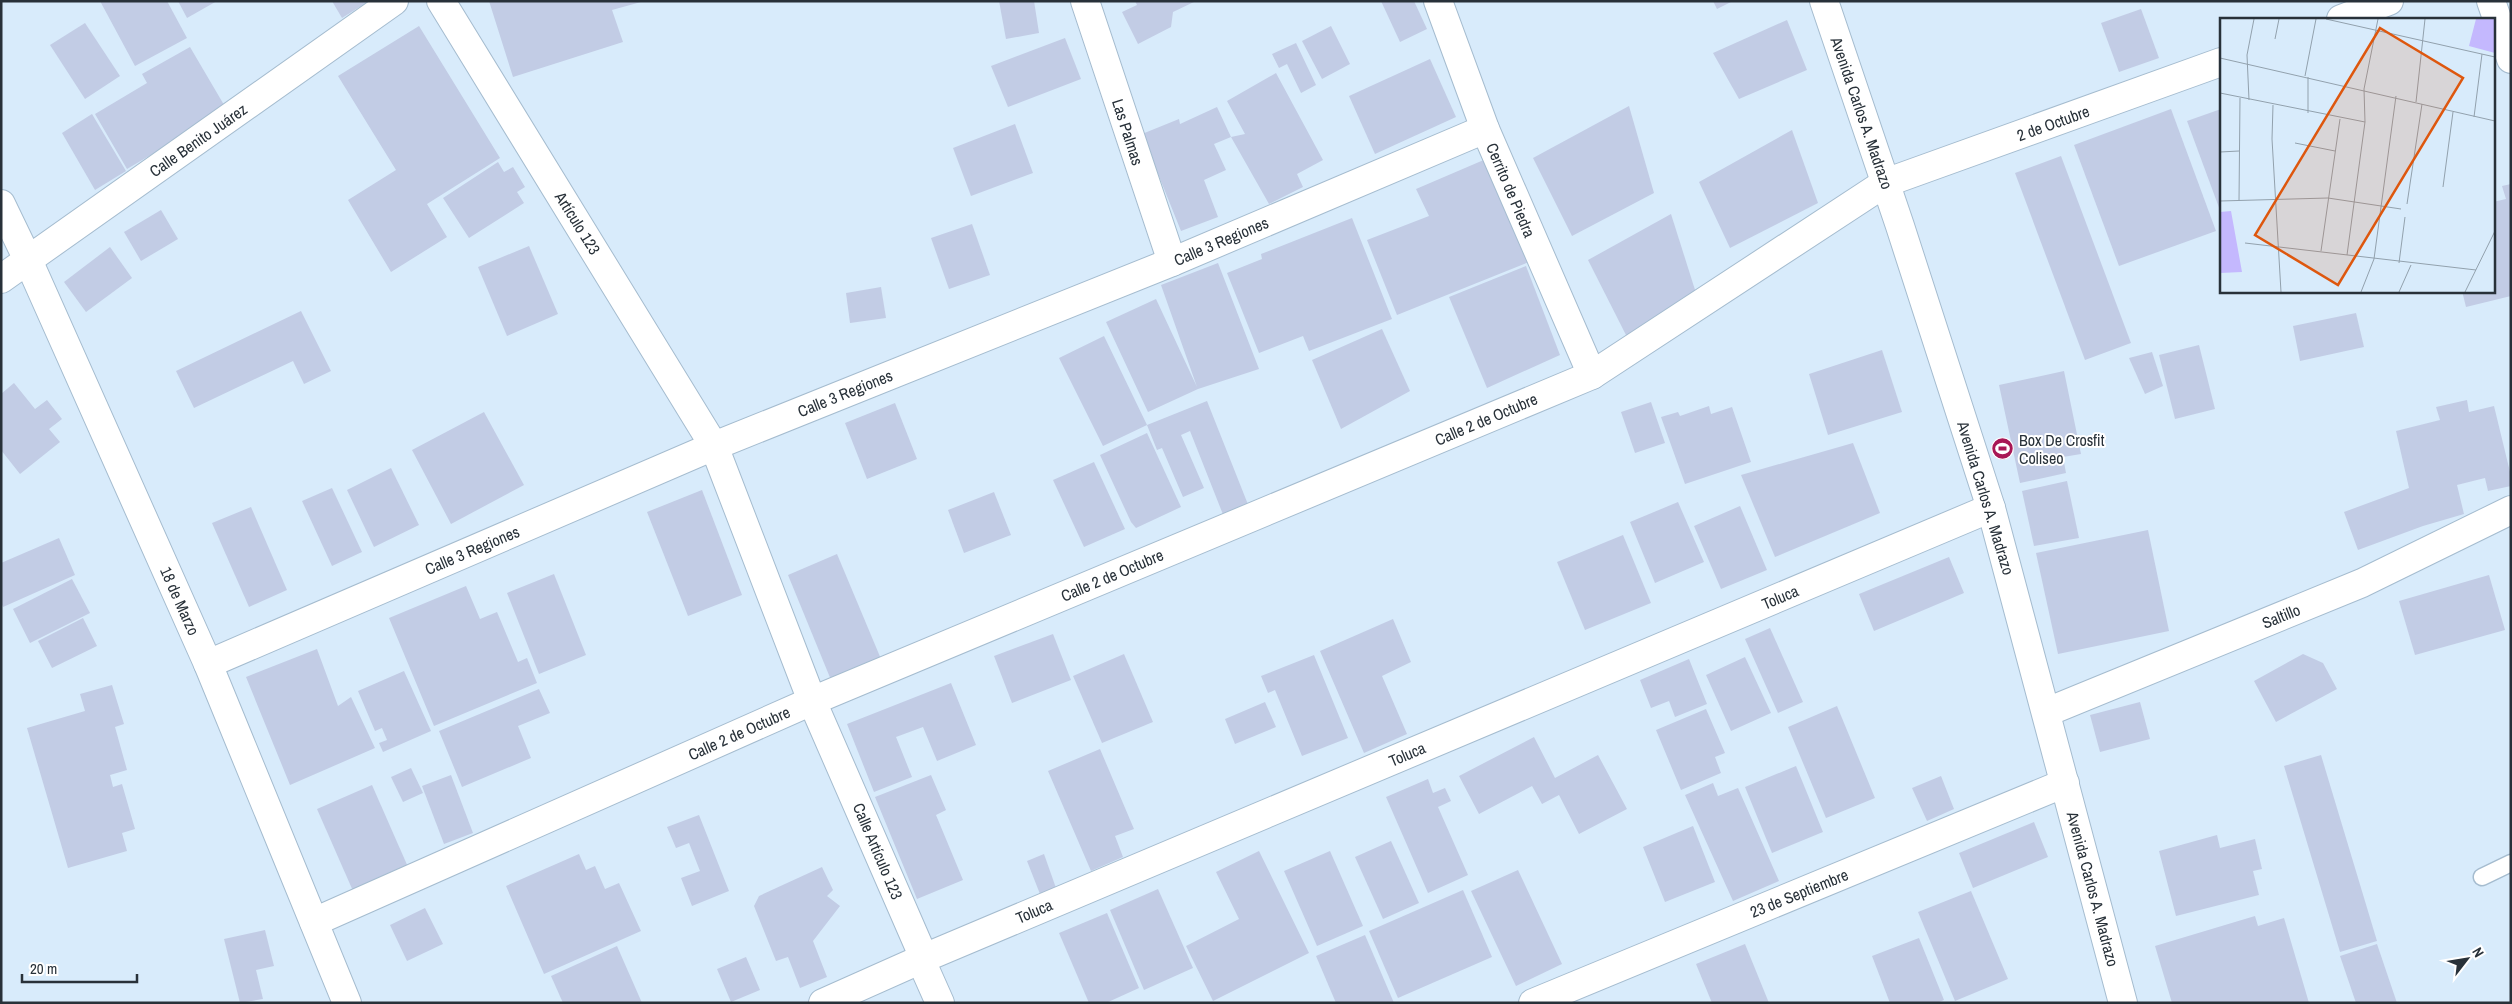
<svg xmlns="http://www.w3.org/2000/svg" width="2512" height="1004" font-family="'Archivo Narrow',sans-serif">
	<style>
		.building { fill: #c2cce5 }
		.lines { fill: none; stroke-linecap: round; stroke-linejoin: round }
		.lane-casing { stroke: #a5bccf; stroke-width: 19 }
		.street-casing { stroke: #a5bccf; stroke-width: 30 }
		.lane { stroke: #fff; stroke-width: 16 }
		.street { stroke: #fff; stroke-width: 28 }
		.labels { text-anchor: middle; stroke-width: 4; stroke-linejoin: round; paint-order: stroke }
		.street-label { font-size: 16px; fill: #283139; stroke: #fff }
		.poi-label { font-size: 16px; fill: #283139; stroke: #fff; text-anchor: start }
		.inset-road { fill: none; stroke: #92a1ad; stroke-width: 1 }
		.view { fill: #de570e; fill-opacity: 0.15; stroke: #de570e; stroke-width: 2.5 }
		.inset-edge { fill: none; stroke: #283139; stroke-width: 2.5 }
	</style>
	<rect width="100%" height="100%" fill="#d8ebfb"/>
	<g class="building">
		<path d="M100,1H167L187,38L135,66Z"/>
		<path d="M178,1H217L187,18Z"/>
		<path d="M332,1H369L342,18Z"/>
		<path d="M489,1H641V2L612,10L623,42L513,77Z"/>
		<path d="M999,1H1034L1039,33L1006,39Z"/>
		<path d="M1135,1H1196L1173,12L1171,27L1138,44L1122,12L1137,5Z"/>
		<path d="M1381,1H1414L1427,29L1400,42Z"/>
		<path d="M1713,1H1733L1717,9Z"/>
		<path d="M2141,9L2159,58L2119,72L2101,23Z"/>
		<path d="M1787,20L1807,70L1739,99L1713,53Z"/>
		<path d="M85,23L120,76L85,99L50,45Z"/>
		<path d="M419,26L500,158L427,204L447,237L391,272L348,200L396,170L338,76Z"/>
		<path d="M1331,26L1350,64L1322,79L1302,41Z"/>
		<path d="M1065,38L1081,79L1008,107L991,66Z"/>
		<path d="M1296,43L1316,85L1301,93L1287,64L1279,68L1272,54Z"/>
		<path d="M190,47L227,110L127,169L95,114L147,83L142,74Z"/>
		<path d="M1430,59L1456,117L1375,154L1349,96Z"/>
		<path d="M1276,73L1323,160L1297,174L1303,187L1269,204L1231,137L1245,134L1227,101Z"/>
		<path d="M1629,106L1654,193L1572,236L1533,158Z"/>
		<path d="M1217,107L1231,137L1214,144L1226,170L1204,180L1218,217L1181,231L1142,134L1179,119L1180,124Z"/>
		<path d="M2171,109L2216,231L2119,266L2074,145Z"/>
		<path d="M2221,109V213L2187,121Z"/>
		<path d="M92,114L126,171L95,190L62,133Z"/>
		<path d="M1015,124L1033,173L971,196L953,148Z"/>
		<path d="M1792,130L1818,203L1730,248L1699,182Z"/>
		<path d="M2061,156L2131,343L2085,360L2015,173Z"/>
		<path d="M1486,159L1529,262L1397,315L1367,240L1429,216L1416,189Z"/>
		<path d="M498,162L504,172L513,167L525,187L517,192L524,203L469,238L443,198Z"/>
		<path d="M2511,184V296L2466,307L2462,291H2493V202L2506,199L2502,186Z"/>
		<path d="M161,210L178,239L141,261L124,232Z"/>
		<path d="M1671,214L1696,293L1627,337L1588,260Z"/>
		<path d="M1352,218L1392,319L1309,351L1303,336L1259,353L1227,273L1262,259L1261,254Z"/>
		<path d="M972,224L990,275L949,289L931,238Z"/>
		<path d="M529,246L558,314L507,336L478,267Z"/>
		<path d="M110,247L132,278L86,312L64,282Z"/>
		<path d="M1218,263L1259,369L1198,389L1148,412L1106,322L1156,299L1197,387L1161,285Z"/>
		<path d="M1526,266L1560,355L1487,388L1449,297Z"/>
		<path d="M881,287L886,318L850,323L846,293Z"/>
		<path d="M301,311L331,371L304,384L293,361L194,408L176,371Z"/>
		<path d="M2356,313L2364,347L2300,361L2293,326Z"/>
		<path d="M1382,329L1410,391L1341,429L1312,360Z"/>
		<path d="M1104,336L1147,425L1207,401L1249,507L1224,517L1190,431L1181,435L1204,488L1183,497L1162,448L1157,450L1147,425L1103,446L1059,358Z"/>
		<path d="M2199,345L2215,409L2175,419L2159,355Z"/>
		<path d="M1882,350L1902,412L1828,435L1809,374Z"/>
		<path d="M2152,352L2163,386L2145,394L2129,358Z"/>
		<path d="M2064,371L2081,454L2063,457L2066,473L2020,483L1999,385Z"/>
		<path d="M14,383L35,409L47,400L62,419L49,429L60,442L20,474L1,450V394Z"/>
		<path d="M2467,400L2469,412L2494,406L2511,476V486L2488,491L2485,478L2457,485L2464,514L2423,526L2358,550L2344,512L2409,488L2396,431L2440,420L2436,407Z"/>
		<path d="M1651,402L1665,443L1635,453L1621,412Z"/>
		<path d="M895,403L917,459L867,479L845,423Z"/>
		<path d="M1709,406L1711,414L1732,407L1751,462L1685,484L1661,417L1678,412L1680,416Z"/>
		<path d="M484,412L524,485L451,524L412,450Z"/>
		<path d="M1147,433L1181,507L1136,528L1131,522L1100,455Z"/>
		<path d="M1853,443L1880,513L1775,557L1741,475Z"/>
		<path d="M1094,462L1125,529L1084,547L1053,480Z"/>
		<path d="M391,468L419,525L374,547L347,490Z"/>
		<path d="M2067,481L2079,538L2034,546L2022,491Z"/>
		<path d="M332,488L362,552L332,566L302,501Z"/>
		<path d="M702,490L742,595L688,616L647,512Z"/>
		<path d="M994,492L1011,535L964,553L948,510Z"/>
		<path d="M1678,502L1704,562L1655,583L1630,522Z"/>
		<path d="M1740,506L1767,570L1721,589L1694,526Z"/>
		<path d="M251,507L287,590L249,607L212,523Z"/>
		<path d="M2148,530L2169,631L2058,654L2036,553Z"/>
		<path d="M1623,535L1651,603L1585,630L1557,562Z"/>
		<path d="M59,538L75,575L3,607L1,602V563Z"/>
		<path d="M837,554L881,659L831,680L788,575Z"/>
		<path d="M1949,557L1964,593L1874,631L1859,594Z"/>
		<path d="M554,574L586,655L539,674L507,593Z"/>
		<path d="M2489,575L2505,630L2415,655L2399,601Z"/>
		<path d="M72,579L90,613L30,643L13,609Z"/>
		<path d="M466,586L480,619L497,612L518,662L527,658L537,683L434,726L389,618Z"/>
		<path d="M83,618L97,646L52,668L38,641Z"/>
		<path d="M1393,619L1411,662L1382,676L1407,734L1364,753L1320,651Z"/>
		<path d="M1770,628L1803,702L1778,713L1745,639Z"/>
		<path d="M1053,634L1071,680L1012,703L994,656Z"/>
		<path d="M317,649L338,706L351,697L375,748L290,785L246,677Z"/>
		<path d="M1124,654L1153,722L1102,743L1073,676Z"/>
		<path d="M2303,654L2323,663L2337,689L2276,722L2254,681Z"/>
		<path d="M1314,655L1348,738L1302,756L1275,690L1268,693L1261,676Z"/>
		<path d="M1745,657L1771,713L1731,731L1706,675Z"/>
		<path d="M1689,659L1707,704L1675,717L1669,701L1651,708L1640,680Z"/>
		<path d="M404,671L431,731L383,752L379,743L387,740L382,728L375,731L358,691Z"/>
		<path d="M951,683L976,745L937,761L923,727L896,737L912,777L874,792L847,724Z"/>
		<path d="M112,685L124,724L115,727L127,770L110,775L113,787L122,784L135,829L122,833L127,851L68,868L27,728L85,711L80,694Z"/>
		<path d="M539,689L550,713L518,726L531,758L462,787L439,731Z"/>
		<path d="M1265,702L1276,727L1235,744L1225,719Z"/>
		<path d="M2140,702L2150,739L2100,752L2090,715Z"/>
		<path d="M1837,706L1875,798L1826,818L1788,727Z"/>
		<path d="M1706,709L1725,753L1715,757L1721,773L1681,790L1656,730Z"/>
		<path d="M1534,737L1555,778L1598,755L1627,809L1579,834L1559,795L1542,804L1532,786L1479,814L1459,776Z"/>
		<path d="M1100,749L1134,829L1115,836L1123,857L1091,871L1048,771Z"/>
		<path d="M2321,755L2377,941L2340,952L2284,766Z"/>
		<path d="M1796,766L1823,832L1772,853L1745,787Z"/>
		<path d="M411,768L423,793L403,802L391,777Z"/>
		<path d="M451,775L473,833L444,844L422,786Z"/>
		<path d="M931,775L946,810L936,815L963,880L917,899L875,797Z"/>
		<path d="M1941,776L1954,809L1927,821L1912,788Z"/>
		<path d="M1428,779L1433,793L1445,788L1451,801L1438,807L1468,875L1428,893L1386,797Z"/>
		<path d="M1713,783L1718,796L1738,788L1779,881L1733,901L1685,795Z"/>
		<path d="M372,785L408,867L353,891L317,809Z"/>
		<path d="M699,815L729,891L692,906L681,878L700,871L689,843L676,848L667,827Z"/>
		<path d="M2034,822L2048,857L1973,888L1959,853Z"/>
		<path d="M1693,826L1715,882L1665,902L1643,847Z"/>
		<path d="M2217,835L2220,848L2255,839L2262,869L2253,871L2259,895L2176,916L2159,851Z"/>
		<path d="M1391,841L1419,903L1383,919L1355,857Z"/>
		<path d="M1259,851L1309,953L1213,1001L1186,946L1239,919L1216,872Z"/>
		<path d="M1330,851L1363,926L1317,946L1284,871Z"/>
		<path d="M579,854L586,870L595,866L605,889L619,883L641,931L544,974L506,886Z"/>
		<path d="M1044,854L1056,888L1040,894L1027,861Z"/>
		<path d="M822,867L833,890L827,896L840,906L813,941L827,977L800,988L788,957L776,961L754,906L759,896Z"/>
		<path d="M1518,870L1562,964L1516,986L1471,891Z"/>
		<path d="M1158,889L1193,968L1144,990L1110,910Z"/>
		<path d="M1463,890L1492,957L1398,998L1369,931Z"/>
		<path d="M1971,891L2008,979L1955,1001L1918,912Z"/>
		<path d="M425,908L443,944L407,961L390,925Z"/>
		<path d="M1107,913L1139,988L1106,1003H1089L1059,933Z"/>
		<path d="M2255,916L2258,926L2284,918L2309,1003H2172L2155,946Z"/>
		<path d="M265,930L274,966L256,970L263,999L240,1003L224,939Z"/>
		<path d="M1365,935L1394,1003H1336L1316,956Z"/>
		<path d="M1919,938L1944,1000L1937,1003H1890L1872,956Z"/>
		<path d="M1745,944L1769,1003H1712L1696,964Z"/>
		<path d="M2377,944L2397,1003H2356L2340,956Z"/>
		<path d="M617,946L642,1003H563L551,976Z"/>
		<path d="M746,957L760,990L731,1002L717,969Z"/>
	</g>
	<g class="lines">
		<defs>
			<path id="lane" d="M2482,877L2511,863"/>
			<g id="street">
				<path d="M441,1L714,446L812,701L924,958V967L940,1003"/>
				<path d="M1085,1L1172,262"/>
				<path d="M1438,1L1485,129L1592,375"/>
				<path d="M1824,1L1900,226L1991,508L2123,1003"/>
				<path d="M2491,1L2511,59"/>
				<path d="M2341,19L2389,1"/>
				<path d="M1,204L28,260L208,664L347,1003"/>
				<path d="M1,279L394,1"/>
				<path d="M208,664L714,446L1172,262L1485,129"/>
				<path d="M2047,712L2362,583L2511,510"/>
				<path d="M314,922L812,701L1592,375L1885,183L2221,62"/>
				<path d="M823,1003L924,958L1991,508"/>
				<path d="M1533,1003L2065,783"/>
			</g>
		</defs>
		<use href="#lane" class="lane-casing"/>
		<use href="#street" class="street-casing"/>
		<use href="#lane" class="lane"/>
		<use href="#street" class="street"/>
	</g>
	<defs>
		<symbol id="stadium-disc" viewBox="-11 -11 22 22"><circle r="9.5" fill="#a81755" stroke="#fff"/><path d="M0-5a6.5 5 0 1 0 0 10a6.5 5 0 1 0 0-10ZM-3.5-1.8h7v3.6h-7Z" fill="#fff"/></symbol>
	</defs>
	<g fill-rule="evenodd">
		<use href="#stadium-disc" x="1990" y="436" width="25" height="25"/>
	</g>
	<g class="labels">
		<g class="street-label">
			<text transform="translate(1862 113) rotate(71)" y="6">Avenida Carlos A. Madrazo</text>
			<text transform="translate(2053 123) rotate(-20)" y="6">2 de Octubre</text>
			<text transform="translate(1128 132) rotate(72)" y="6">Las Palmas</text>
			<text transform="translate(198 140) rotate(-35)" y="6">Calle Benito Juárez</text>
			<text transform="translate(1511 190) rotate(67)" y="6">Cerrito de Piedra</text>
			<text transform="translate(578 223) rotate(58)" y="6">Artículo 123</text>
			<text transform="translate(1221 241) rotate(-23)" y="6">Calle 3 Regiones</text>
			<text transform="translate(845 393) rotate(-22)" y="6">Calle 3 Regiones</text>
			<text transform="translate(1486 419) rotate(-23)" y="6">Calle 2 de Octubre</text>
			<text transform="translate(1986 498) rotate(73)" y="6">Avenida Carlos A. Madrazo</text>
			<text transform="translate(472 550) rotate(-23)" y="6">Calle 3 Regiones</text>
			<text transform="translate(1112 575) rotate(-23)" y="6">Calle 2 de Octubre</text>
			<text transform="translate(1780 597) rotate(-23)" y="6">Toluca</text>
			<text transform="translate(180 601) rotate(66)" y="6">18 de Marzo</text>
			<text transform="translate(2281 616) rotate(-22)" y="6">Saltillo</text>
			<text transform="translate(739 733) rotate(-24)" y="6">Calle 2 de Octubre</text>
			<text transform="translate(1407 754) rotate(-23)" y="6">Toluca</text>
			<text transform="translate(878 851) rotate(67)" y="6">Calle Artículo 123</text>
			<text transform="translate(2093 889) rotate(75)" y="6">Avenida Carlos A. Madrazo</text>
			<text transform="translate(1799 893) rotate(-22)" y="6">23 de Septiembre</text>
			<text transform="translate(1034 911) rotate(-23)" y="6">Toluca</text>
		</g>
		<g class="poi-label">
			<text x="2019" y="446">Box De Crosfit<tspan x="2019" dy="18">Coliseo</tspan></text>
		</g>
	</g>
	<g transform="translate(2220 18)">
		<rect width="275" height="275" fill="#d8ebfb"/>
		<path d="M256,1H275V35L249,28ZM11,193L22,254L0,255V194Z" fill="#c4b8fe"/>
		<path class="inset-road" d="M106,1L275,39M55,21L59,1M0,40L275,103M85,58L96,1M0,75L145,104M29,82L27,37L34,1M196,84L205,1M53,87L52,121L61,274M88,95V59M254,99L262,36M75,125L115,133M0,134L19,133M223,169L233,94M0,183L108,180L181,191M19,183L20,80M187,186L202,86M25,225L256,252M101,233L120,101M127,237L145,104L144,71L158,1M179,245L185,199M141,274L154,241L176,78M179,274L191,247M245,274L275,213"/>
		<path class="view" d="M160,10L243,60L118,267L35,217Z"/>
		<rect width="275" height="275" class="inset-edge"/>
	</g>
	<rect width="2512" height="1004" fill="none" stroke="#283139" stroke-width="5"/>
	<g transform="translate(2467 959) rotate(59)" stroke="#ffffff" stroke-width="4" paint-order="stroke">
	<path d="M0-4L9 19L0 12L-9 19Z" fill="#283139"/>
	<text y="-8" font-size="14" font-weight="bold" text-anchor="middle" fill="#283139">N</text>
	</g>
	<path d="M22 974v8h115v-8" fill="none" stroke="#283139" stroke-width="2.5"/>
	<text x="30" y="974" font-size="15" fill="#283139" stroke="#ffffff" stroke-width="4" paint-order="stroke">20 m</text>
</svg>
